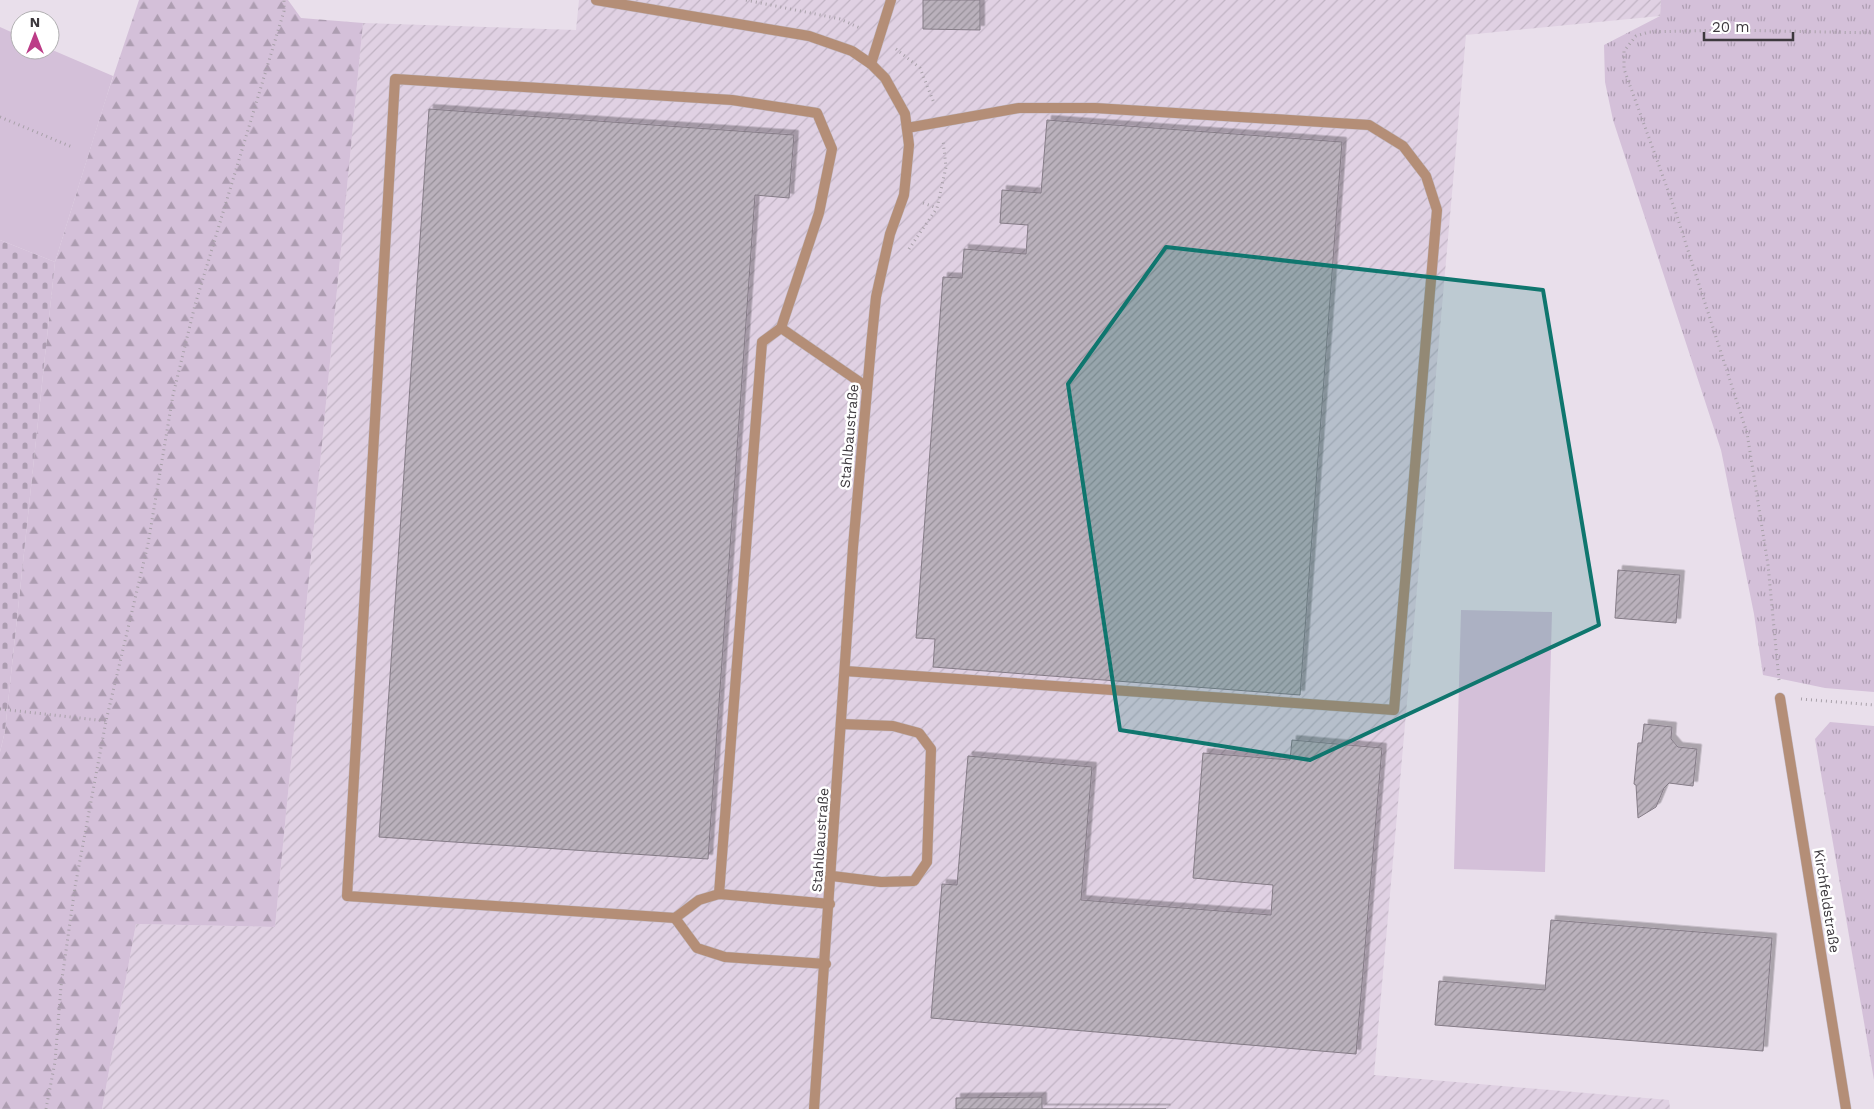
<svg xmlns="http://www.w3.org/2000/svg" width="1874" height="1109" font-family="'Work Sans',sans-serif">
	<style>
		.industrial { fill: url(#industrial-furrows) }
		.grass { fill: url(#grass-tufts) }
		.forest { fill: url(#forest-firs) }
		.cemetery { fill: url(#cemetery-stones) }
		.garden { fill: #d4c0d9 }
		.building { fill: url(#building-hatch); stroke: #857c87; filter: url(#shadow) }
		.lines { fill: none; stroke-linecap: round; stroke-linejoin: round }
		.service-casing { stroke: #c3bac5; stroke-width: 11 }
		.minor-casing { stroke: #c3bac5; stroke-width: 11 }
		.tertiary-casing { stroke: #c3bac5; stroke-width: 11 }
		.path { stroke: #a8a0a9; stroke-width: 3; stroke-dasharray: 1 4; stroke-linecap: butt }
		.service { stroke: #b48e77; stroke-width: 10 }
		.minor { stroke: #b48e77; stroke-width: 10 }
		.tertiary { stroke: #b48e77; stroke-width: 10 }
		.marked { fill: #0f766e; fill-opacity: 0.2; stroke: #0f766e; stroke-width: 4; stroke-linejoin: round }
		.labels { text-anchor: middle; stroke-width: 5; stroke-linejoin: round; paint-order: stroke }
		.street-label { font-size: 14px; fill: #3d393e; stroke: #fff }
	</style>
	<defs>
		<pattern id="industrial-furrows" width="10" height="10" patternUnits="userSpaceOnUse" patternTransform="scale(1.25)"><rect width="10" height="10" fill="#e0d1e3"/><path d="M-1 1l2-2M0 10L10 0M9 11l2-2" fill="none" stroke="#c1b4c4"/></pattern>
		<pattern id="grass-tufts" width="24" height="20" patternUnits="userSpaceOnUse" patternTransform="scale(1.25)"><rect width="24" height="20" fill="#d4c0d9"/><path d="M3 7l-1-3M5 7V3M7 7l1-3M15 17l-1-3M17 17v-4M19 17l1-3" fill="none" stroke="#ad9db1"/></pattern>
		<pattern id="forest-firs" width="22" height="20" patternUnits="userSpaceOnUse" patternTransform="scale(1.25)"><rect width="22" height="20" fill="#d4c0d9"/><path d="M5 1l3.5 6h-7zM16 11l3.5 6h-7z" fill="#ad9db1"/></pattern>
		<pattern id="cemetery-stones" width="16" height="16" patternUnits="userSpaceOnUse" patternTransform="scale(1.25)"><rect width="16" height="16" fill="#d4c0d9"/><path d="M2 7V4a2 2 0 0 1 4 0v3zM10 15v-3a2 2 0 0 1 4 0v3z" fill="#ad9db1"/></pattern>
		<pattern id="building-hatch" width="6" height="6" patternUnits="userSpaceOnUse" patternTransform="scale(1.25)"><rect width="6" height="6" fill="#bab1bc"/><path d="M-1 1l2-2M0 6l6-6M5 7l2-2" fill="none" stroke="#98919a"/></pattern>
		<filter id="shadow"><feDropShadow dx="4.5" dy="-4.5" stdDeviation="0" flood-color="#0004"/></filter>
	</defs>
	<rect width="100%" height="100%" fill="#e9dfeb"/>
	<path class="industrial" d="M579,0H1661L1660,16L1466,35L1374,1075L1669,1100L1670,1109H102L136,924L275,927L363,23L576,30Z"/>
	<g class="grass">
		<path d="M1661,0H1874V692L1825,688L1763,675L1754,614L1721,450L1613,120L1605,82L1604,45L1660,16Z"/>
		<path d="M1830,722L1874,726V1080L1815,739Z"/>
	</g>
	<path class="forest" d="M139,0H288L301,18L363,23L275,927L136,924L102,1109H0V752L5,731L55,262L106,98Z"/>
	<path class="cemetery" d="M0,240L55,262L5,731L0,752Z"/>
	<g class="garden">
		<path d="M0,27L20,36V50L50,49L113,76L55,262L0,240Z"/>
		<path d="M1461,610L1552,612L1545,872L1454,869Z"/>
	</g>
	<g class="building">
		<path d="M923,0H980V30L923,29Z"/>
		<path d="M429,109L794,135L789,198L755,195L708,859L379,837Z"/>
		<path d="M1047,120L1342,142L1300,695L933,667L935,639L916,638L943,277L962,278L964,249L1026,254L1028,225L1000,223L1002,190L1041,193Z"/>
		<path d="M1618,570L1680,575L1676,623L1615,618Z"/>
		<path d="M1644,724L1672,727L1671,739L1678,747L1697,749L1693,786L1669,783L1664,788L1656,807L1638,818L1636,785L1634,784L1638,743H1642Z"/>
		<path d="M1292,740L1382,748L1356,1054L931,1018L942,884L957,885L968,756L1092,767L1081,900L1271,915L1273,885L1193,878L1203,753L1290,760Z"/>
		<path d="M1551,920L1772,938L1763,1051L1435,1025L1439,981L1545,990Z"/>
		<path d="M1042,1097V1109H1166H956V1098Z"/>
	</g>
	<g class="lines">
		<defs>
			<g id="service">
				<path d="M871,64L891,0"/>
				<path d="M845,671L1394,710L1437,210L1426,176L1403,146L1369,125L1095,108H1019L907,128"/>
				<path d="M832,876L881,882L914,881L927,862L931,749L919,733L893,726L841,724"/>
				<path d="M719,894L762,342L781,328"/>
				<path d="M830,904L719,894L699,900L675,918L347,896L395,79L732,100L817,113L832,149L819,213L781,328L867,387"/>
				<path d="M675,918L697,948L725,957L826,964"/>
			</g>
			<path id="minor" d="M1780,698L1846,1109"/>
			<path id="tertiary" d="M596,0L809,36L852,51L871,64L885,78L905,114L909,145L904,195L890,234L876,297L871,346L853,547L814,1109"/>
		</defs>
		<use href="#service" class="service-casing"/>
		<use href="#minor" class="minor-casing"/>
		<use href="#tertiary" class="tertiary-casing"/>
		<g class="path">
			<path d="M746,0L840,19L860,28"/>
			<path d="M896,49L920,68L934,103"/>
			<path d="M0,117L72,147"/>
			<path d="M923,203L937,208"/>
			<path d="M909,249L937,208L946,167L943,140"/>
			<path d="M1779,680L1768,565L1747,433L1674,207L1624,69V51L1636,36L1649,32L1730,30L1874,33"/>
			<path d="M1801,699L1874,705"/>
			<path d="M0,709L106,721"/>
			<path d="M46,1109L55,1062L61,986L75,887L106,721L148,544L173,395L195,305L284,11V0"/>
		</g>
		<use href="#service" class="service"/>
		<use href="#minor" class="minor"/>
		<use href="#tertiary" class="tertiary"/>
	</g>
	<path class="marked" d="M1166,247L1543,290L1599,625L1310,760L1120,730L1068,384Z"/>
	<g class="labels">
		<g class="street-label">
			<text transform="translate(849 436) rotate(-85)" y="5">Stahlbaustraße</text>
			<text transform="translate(820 840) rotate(-86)" y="5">Stahlbaustraße</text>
			<text transform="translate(1827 901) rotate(81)" y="5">Kirchfeldstraße</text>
		</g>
	</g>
	<g transform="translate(35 35)"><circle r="24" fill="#ffffff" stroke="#b1b0b2"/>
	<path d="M0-4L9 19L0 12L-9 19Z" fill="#bc3c87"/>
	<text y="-8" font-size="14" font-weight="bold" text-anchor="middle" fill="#3d393e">N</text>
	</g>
	<path d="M1704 32v8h89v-8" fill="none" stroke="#3d393e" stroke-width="2.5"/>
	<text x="1712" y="32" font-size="15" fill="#3d393e" stroke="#ffffff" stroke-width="4" paint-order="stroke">20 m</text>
</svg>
